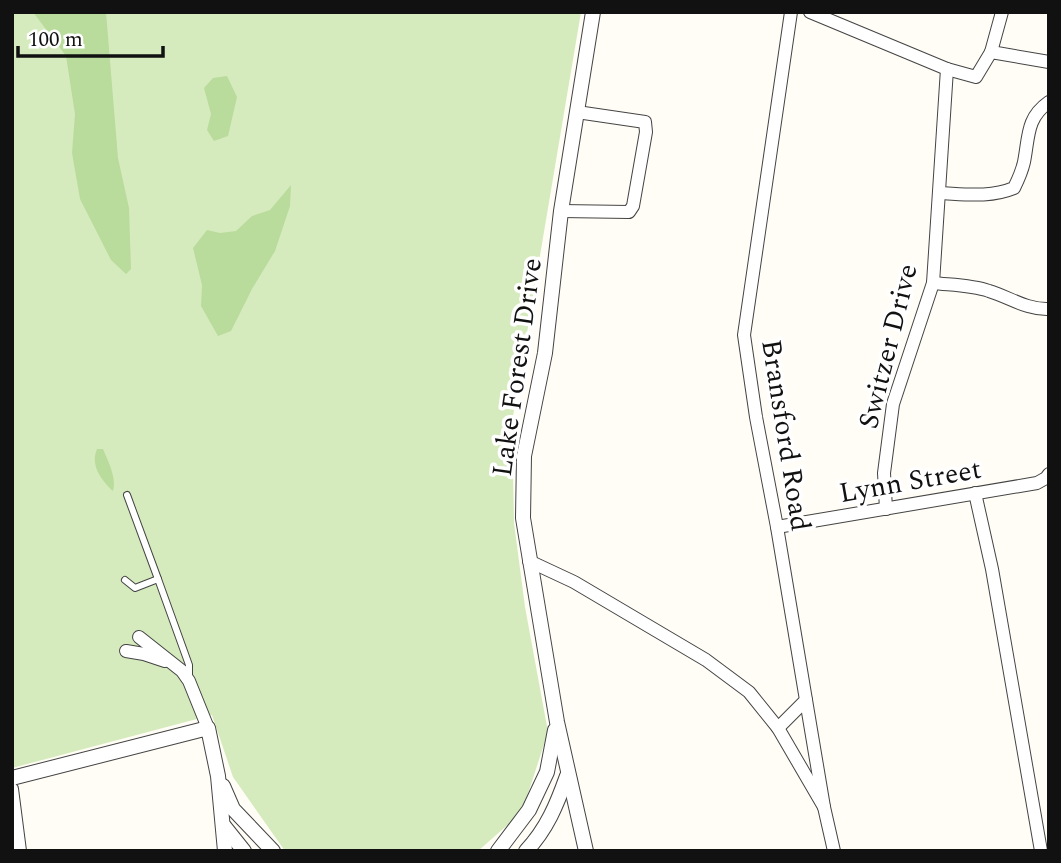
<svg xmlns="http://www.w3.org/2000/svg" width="1061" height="863" font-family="Spectral,serif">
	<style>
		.green { fill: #d5ebbd }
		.forest { fill: #b9dc9c }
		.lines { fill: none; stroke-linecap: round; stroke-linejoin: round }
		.service-casing { stroke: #444; stroke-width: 8 }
		.minor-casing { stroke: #444; stroke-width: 14 }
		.tertiary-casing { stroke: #444; stroke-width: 16 }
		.service { stroke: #fff; stroke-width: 6 }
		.minor { stroke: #fff; stroke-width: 12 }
		.tertiary { stroke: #fff; stroke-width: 14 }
		.labels { text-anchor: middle; stroke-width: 7; stroke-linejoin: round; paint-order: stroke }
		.street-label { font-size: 28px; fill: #111; stroke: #fff }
	</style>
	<rect width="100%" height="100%" fill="#fffdf5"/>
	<path class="green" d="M12,12H581L512,422L514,523L525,607L548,732L522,812L478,851H285L233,777L212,715L12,768Z"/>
	<g class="forest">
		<path d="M33,12H106L118,158L129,208L131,269L126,274L111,260L80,199L72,153L75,114L66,56Z"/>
		<path d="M227,76L237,97L228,136L214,141L207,130L211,114L204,88L213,78Z"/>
		<path d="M291,185L290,206L275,251L252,289L231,331L218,336L201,306L202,285L193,248L207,230L220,233L236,231L252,216L270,210Z"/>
		<path d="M97,449H103C108,461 117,478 113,491C101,480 90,465 97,449Z"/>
	</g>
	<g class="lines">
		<defs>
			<g id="service">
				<path d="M127,495L158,579"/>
				<path d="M125,580L135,588L158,579L189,665V675"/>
			</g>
			<g id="minor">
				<path d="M810,12L947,69L976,77L991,52L1049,62"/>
				<path d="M991,52L1002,12"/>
				<path d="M939,193C964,194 990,198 1014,188C1018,180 1022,171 1024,162C1029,137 1026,118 1049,102"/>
				<path d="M561,211L629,212L633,206L646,132L645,122L577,112"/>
				<path d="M933,283C951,285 972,285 989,291C1009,297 1027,310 1049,309"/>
				<path d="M975,493L992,569L1041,851"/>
				<path d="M886,509L884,473L893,404L933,283L947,69"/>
				<path d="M777,527L1037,483L1046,478L1049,474"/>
				<path d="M529,561L574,582L706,660L749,692L778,728L824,807"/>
				<path d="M139,637L182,671L189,681L208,728"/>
				<path d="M126,651L144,654L165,661"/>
				<path d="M806,700L824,807L834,851"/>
				<path d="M778,728L806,700L777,527L756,417L744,335L791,12"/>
				<path d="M12,789L20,851"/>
			</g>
			<g id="tertiary">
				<path d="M12,778L208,728L218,776L225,851"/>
				<path d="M223,786L233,809L273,851"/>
				<path d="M224,826L244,851"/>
				<path d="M498,851L529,810L547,772L555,730"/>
				<path d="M526,851C547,829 557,804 567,776"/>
				<path d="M586,851L557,722L523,518L524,456L545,353L561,211L593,12"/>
			</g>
		</defs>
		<use href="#service" class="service-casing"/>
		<use href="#minor" class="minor-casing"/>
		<use href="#tertiary" class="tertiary-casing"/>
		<use href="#service" class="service"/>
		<use href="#minor" class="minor"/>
		<use href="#tertiary" class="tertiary"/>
	</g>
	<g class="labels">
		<g class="street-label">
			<text transform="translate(887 346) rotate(-76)" y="10">Switzer Drive</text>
			<text transform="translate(516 367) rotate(-82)" y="10">Lake Forest Drive</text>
			<text transform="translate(787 435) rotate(81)" y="10">Bransford Road</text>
			<text transform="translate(910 480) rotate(-10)" y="10">Lynn Street</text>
		</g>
	</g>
	<rect width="1061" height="863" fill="none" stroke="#111111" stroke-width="28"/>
	<path d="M18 46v10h145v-10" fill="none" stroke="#111111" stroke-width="3.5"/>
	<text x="28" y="46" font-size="21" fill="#111111" stroke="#ffffff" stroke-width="5" paint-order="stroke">100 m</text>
</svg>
